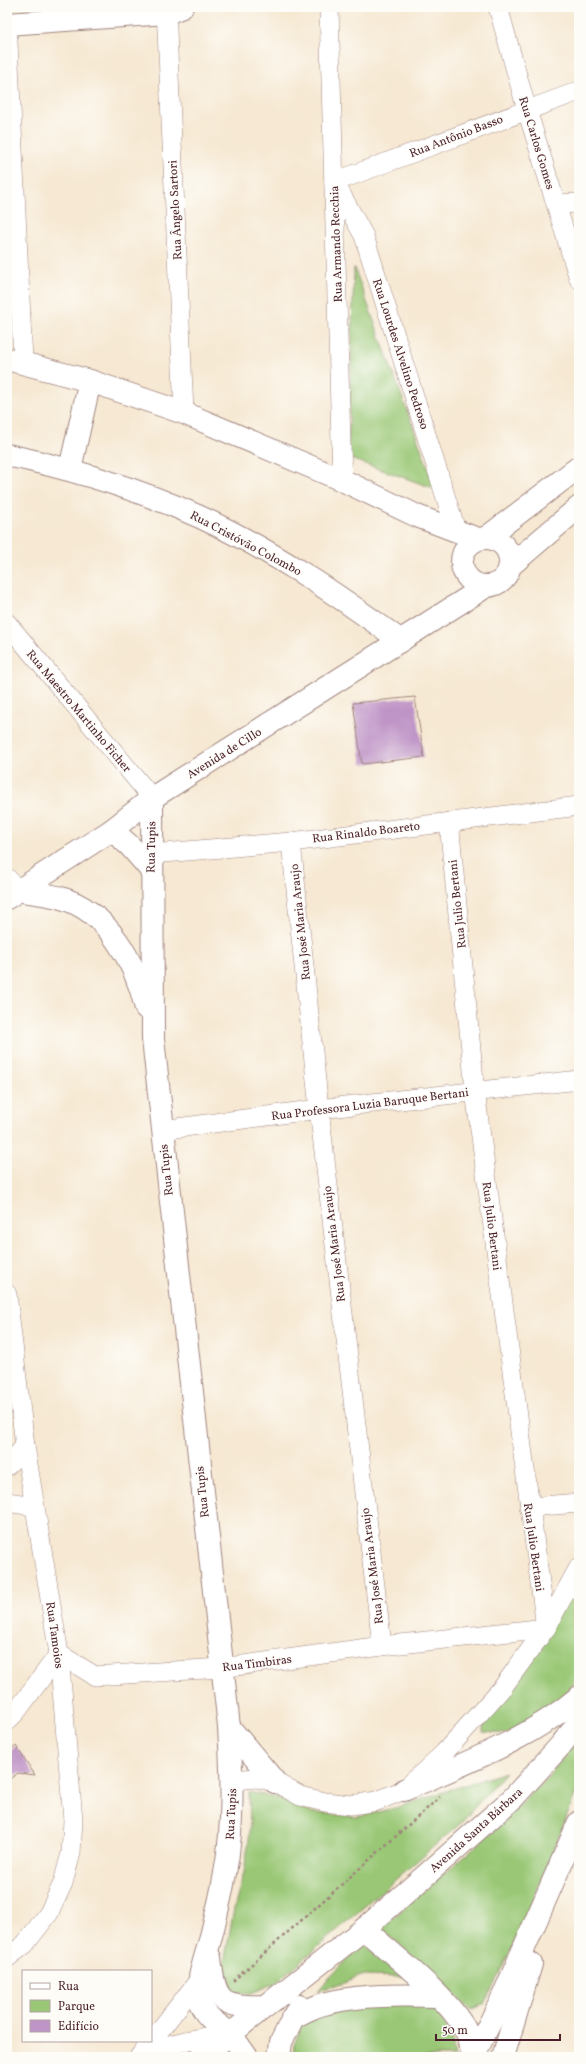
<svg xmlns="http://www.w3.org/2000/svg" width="586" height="2064" font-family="Vollkorn,serif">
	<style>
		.green { fill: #99c775; stroke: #727350 }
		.building { fill: #be93c6 }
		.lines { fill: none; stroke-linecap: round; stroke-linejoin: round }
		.street-casing { stroke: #a0847e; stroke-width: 20 }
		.secondary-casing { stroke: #a0847e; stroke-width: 24 }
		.primary-casing { stroke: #a0847e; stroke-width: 24 }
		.path { stroke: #a0847e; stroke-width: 2.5; stroke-dasharray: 3 3; stroke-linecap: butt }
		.street { stroke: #fff; stroke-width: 19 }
		.secondary { stroke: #fff; stroke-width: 22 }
		.primary { stroke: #fff; stroke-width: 22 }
		.labels { text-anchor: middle; stroke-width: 3; stroke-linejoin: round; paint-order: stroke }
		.street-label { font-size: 12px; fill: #4a1f2b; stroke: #fdfcf7 }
	</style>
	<rect width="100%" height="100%" fill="#fdfcf7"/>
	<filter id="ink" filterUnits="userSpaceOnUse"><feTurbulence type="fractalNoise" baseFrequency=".025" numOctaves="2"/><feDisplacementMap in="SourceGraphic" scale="8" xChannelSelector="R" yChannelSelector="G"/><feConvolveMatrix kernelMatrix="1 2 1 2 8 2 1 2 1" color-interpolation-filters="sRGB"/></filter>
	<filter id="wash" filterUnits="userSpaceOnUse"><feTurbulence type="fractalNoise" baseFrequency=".012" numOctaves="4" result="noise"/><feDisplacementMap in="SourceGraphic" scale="16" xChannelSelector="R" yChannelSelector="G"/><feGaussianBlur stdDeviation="0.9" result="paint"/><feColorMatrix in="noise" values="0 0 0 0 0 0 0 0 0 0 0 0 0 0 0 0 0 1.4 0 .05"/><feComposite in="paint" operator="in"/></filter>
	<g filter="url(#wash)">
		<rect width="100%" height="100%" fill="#f6e8d2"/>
		<g class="green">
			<path d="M354,267L436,489L348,458Z"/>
			<path d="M579,1581V1676L554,1706L506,1734L483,1732L484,1712Z"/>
			<path d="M579,1737V1785L558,1839L521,1930L484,2004L471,2010L381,1928L491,1833L548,1777Z"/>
			<path d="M505,1772L462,1822L276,1983L251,1993L230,1992L221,1979L234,1909L244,1872L250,1831L249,1792L278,1798L309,1812L357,1817L395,1808Z"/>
			<path d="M364,1944L404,1977L361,1976L318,1991L328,1979Z"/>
			<path d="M415,1998C445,2017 449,2022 455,2057H293L294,2044L303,2024L336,2010Z"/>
		</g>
		<g id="blocks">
			<g class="building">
				<path d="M415,697L424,757L362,764L353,703Z"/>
				<path d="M16,1746L35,1775L18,1773L7,1781V1753Z"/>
			</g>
		</g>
	</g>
	<g filter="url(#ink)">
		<use href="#blocks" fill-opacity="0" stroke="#a0847e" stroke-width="1"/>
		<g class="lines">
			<defs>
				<g id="street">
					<path d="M166,7L184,413"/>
					<path d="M329,7L342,480"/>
					<path d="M498,7L527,110L579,279"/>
					<path d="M7,21L23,362"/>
					<path d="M334,182L579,91"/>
					<path d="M336,185L364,236L456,530"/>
					<path d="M556,204L579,203"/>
					<path d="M7,623L152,798"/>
					<path d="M449,822L475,1091L546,1628"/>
					<path d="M291,842L319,1109L382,1646"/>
					<path d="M152,854L291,842L579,806"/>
					<path d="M7,878L18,890"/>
					<path d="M162,1130L319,1109L579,1080"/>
					<path d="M7,1294L25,1446L59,1654L73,1820L71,1853L63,1883L49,1913L25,1944L7,1958"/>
					<path d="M7,1466L25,1446"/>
					<path d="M7,1502L34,1506"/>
					<path d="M529,1507L579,1503"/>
					<path d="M7,1721L16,1712L59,1654L95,1676L221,1668L382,1646L546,1628"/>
					<path d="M233,1784L243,1779L258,1778L275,1782L300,1796L325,1802L351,1805L377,1801L404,1790L444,1753L503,1687L546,1628L579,1567"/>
					<path d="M141,2056C170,2042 199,2038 230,2033"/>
					<path d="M139,2057L199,1980"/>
				</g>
				<g id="secondary">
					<path d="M7,24L167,13L182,7"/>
					<path d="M7,359L90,381L184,413L342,480L417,516L478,539"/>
					<path d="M7,455C73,469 138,489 200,517C272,550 338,595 401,641"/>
					<path d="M70,469L90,381"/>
					<circle cx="486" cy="562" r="24"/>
					<path d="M486,538L579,467"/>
					<path d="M510,566L579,507"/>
					<path d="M152,798L153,1039L229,1727C232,1777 234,1824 225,1873C221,1897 215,1921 209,1944C204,1962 197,1979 199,1998C201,2014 218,2025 230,2033"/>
					<path d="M112,830L130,846L151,870"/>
					<path d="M18,890C32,893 47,894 61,898C108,911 136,964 146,1008"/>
					<path d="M7,898L112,830L152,798L485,587"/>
					<path d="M229,1727L275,1782"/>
					<path d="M210,1958C215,2001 220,2008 266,2006"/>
				</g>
				<g id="primary">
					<path d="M404,1790C465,1763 528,1740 579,1697"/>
					<path d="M364,1929C394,1956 450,1998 467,2033C470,2041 471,2049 474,2057"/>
					<path d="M292,2018C300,2014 307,2010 315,2007C349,1994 402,1995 438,1996"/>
					<path d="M230,2033L247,2057"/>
					<path d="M201,2057L364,1929L426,1875L513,1798L561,1745L579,1722"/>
					<path d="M279,2057L281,2042L299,2006"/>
					<path d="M473,2057L501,2001L579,1822"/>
					<path d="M503,2057L531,1964"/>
				</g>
			</defs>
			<use href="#street" class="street-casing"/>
			<use href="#secondary" class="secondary-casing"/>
			<use href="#primary" class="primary-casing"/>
			<path class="path" d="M233,1981L440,1797"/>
			<use href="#street" class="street"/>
			<use href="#secondary" class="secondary"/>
			<use href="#primary" class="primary"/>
		</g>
	</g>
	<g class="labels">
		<g class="street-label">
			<text transform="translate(456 136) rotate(-21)" y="4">Rua Antônio Basso</text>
			<text transform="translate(537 143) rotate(73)" y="4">Rua Carlos Gomes</text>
			<text transform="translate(175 210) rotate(-93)" y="4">Rua Ângelo Sartori</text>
			<text transform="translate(336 244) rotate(-92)" y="4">Rua Armando Recchia</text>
			<text transform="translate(401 354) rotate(72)" y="4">Rua Lourdes Alvelino Pedroso</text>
			<text transform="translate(246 543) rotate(28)" y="4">Rua Cristóvão Colombo</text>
			<text transform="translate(79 711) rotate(50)" y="4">Rua Maestro Martinho Ficher</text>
			<text transform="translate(224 753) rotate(-32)" y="4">Avenida de Cillo</text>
			<text transform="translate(366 832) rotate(-7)" y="4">Rua Rinaldo Boareto</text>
			<text transform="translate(151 847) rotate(-89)" y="4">Rua Tupis</text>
			<text transform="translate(457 904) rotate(-96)" y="4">Rua Julio Bertani</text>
			<text transform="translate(300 922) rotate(-96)" y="4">Rua José Maria Araujo</text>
			<text transform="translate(370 1104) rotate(-7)" y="4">Rua Professora Luzia Baruque Bertani</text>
			<text transform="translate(166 1170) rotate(-96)" y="4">Rua Tupis</text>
			<text transform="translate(492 1226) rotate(83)" y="4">Rua Julio Bertani</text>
			<text transform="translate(334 1244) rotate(-97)" y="4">Rua José Maria Araujo</text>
			<text transform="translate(202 1492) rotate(-96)" y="4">Rua Tupis</text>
			<text transform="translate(534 1547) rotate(82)" y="4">Rua Julio Bertani</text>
			<text transform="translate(372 1566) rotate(-97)" y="4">Rua José Maria Araujo</text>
			<text transform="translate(55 1635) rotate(82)" y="4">Rua Tamoios</text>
			<text transform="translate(257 1663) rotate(-7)" y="4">Rua Timbiras</text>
			<text transform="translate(231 1814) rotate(-87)" y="4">Rua Tupis</text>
			<text transform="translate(476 1830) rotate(-42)" y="4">Avenida Santa Bárbara</text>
		</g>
	</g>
	<rect width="586" height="2064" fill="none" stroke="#fdfcf7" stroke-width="24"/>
	<rect x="22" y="1970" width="130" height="72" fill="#fdfcf7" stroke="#b5a4a5"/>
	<rect x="30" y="1983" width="20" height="6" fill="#ffffff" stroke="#b5a4a5"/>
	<text x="58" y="1990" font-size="12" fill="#4a1f2b">Rua</text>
	<rect x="30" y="2000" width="20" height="12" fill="#99c775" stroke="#b5a4a5"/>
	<text x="58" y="2010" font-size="12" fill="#4a1f2b">Parque</text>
	<rect x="30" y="2020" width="20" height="12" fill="#be93c6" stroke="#b5a4a5"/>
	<text x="58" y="2030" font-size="12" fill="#4a1f2b">Edifício</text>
	<path d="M436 2034v6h124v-6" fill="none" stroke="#4a1f2b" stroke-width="2"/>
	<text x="442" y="2034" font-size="12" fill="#4a1f2b" stroke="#fdfcf7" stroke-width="3" paint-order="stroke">50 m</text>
</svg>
